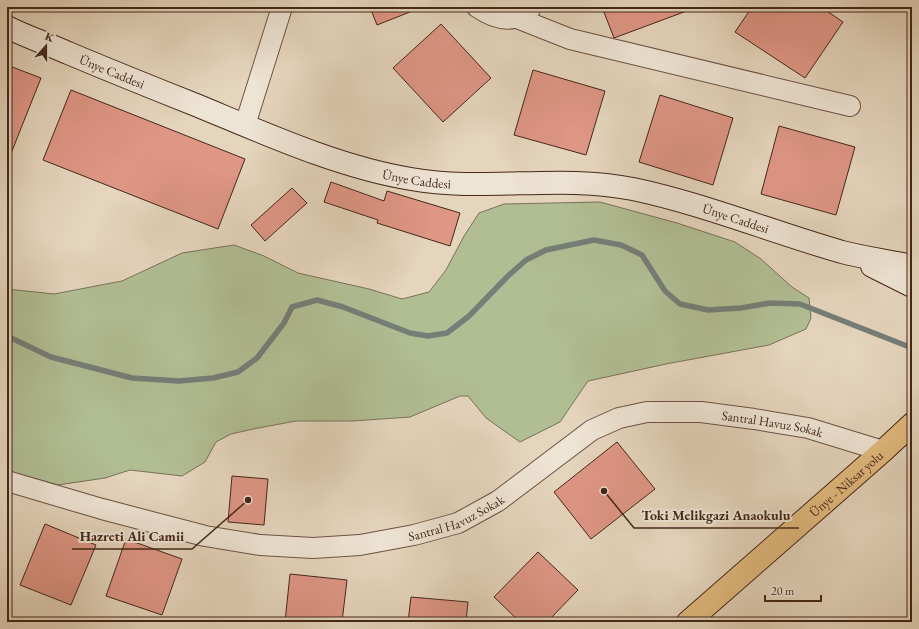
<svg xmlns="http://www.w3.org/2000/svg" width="919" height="629" font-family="'EB Garamond',serif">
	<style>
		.green { fill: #b1be94; stroke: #7a7258 }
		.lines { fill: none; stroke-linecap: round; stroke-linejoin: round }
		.stream { stroke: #757e77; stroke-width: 5.5 }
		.building { fill: #de9685; stroke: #44271b }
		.minor-casing { stroke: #6c5244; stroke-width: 22 }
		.secondary-casing { stroke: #44271b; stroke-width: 24 }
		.primary-casing { stroke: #44271b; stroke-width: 24 }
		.minor { stroke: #eee4d4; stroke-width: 20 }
		.secondary { stroke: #eee4d4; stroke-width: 22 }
		.primary { stroke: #e2ba7e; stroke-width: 22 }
		.labels { text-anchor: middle; stroke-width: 4; stroke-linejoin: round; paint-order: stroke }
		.street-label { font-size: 13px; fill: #44271b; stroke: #eee4d4 }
		.leader { fill: none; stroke: #44271b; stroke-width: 1.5 }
		.callout-dot { fill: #44271b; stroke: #eee4d4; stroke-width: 1.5 }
		.callout-label { font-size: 14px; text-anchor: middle; font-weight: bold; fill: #44271b; stroke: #eee4d4; stroke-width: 4; stroke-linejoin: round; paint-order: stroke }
	</style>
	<rect width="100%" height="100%" fill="#e5d5bd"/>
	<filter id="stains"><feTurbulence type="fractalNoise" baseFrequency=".005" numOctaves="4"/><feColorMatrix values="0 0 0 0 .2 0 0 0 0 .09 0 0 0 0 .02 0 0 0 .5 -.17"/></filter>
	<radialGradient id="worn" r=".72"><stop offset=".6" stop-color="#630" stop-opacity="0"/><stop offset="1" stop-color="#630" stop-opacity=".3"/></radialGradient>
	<path class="green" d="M600,202L677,223L735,242L761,259L792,287L809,298L811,318L806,329L769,345L666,364L588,381L560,422L520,442L486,418L468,396H460L410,417L352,421H296L253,429L231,434L216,442L205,462L182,476L130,470L105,478L58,485L7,471V289L54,294L122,281L182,253L234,245L264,256L298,273L369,289L402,299L429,292L446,270L464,236L479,213L504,204Z"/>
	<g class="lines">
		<path class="stream" d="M7,336L51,357L132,378L179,381L213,378L238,372L257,358L284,323L292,307L317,300L343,307L410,333L428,336L447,333L469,316L508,276L526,260L546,250L594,240L621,245L642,255L665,291L680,304L708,310L741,308L770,303L800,304L912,348"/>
	</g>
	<g class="building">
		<path d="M370,7H420V8L377,25Z"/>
		<path d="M602,7H692V9L614,38Z"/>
		<path d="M752,7H821L843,22L805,78L735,32Z"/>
		<path d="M441,24L491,78L443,122L393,68Z"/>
		<path d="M7,65L41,78L8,161H7Z"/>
		<path d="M533,70L605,91L586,155L514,135Z"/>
		<path d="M71,90L245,159L218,229L43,160Z"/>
		<path d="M660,95L733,118L713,185L639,162Z"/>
		<path d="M779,126L855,147L836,215L761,194Z"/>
		<path d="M331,182L384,201L387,191L460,213L450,246L377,223L378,220L324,202Z"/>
		<path d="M292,188L307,203L265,241L251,225Z"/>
		<path d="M617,442L655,489L591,539L554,492Z"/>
		<path d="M232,476L268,479L264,525L228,522Z"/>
		<path d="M45,524L96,545L71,605L20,585Z"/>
		<path d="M126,539L182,559L162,615L106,596Z"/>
		<path d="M538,552L578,590L547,622H520L494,597Z"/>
		<path d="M290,574L347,580L342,622H285Z"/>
		<path d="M411,597L468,602L466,622H408Z"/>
	</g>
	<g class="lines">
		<defs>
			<g id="minor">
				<path d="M477,7C490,16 507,23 522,15C526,13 529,12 531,7"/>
				<path d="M517,18L570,39L850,106"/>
				<path d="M245,125L282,7"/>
				<path id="s1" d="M7,481L102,509L205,536L260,545L313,548L360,545L414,535L458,523L498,501L592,430L619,418L647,412H701L754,419L808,428L883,451"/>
			</g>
			<g id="secondary">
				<path id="s2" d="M7,27C27,37 48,44 68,53C111,71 153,88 196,105C264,133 338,167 411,179C484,192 560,174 633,189C704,204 772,232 842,252C865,258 889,261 912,266"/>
				<path d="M872,266L912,286"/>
			</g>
			<g id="primary">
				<path id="s3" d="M688,622L883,451L912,424"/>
			</g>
		</defs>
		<use href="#minor" class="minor-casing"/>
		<use href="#secondary" class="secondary-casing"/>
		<use href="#primary" class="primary-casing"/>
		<use href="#minor" class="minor"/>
		<use href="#secondary" class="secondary"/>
		<use href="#primary" class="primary"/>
	</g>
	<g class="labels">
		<g class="street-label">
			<text dy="5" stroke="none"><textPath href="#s2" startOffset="114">Ünye Caddesi</textPath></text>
			<text dy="5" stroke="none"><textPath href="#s2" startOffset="438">Ünye Caddesi</textPath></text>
			<text dy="5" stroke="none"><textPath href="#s2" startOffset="762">Ünye Caddesi</textPath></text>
			<text dy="5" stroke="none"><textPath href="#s1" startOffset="810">Santral Havuz Sokak</textPath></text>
			<text dy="5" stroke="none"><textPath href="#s3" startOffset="210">Ünye - Niksar yolu</textPath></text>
			<text dy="5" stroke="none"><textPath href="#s1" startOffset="462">Santral Havuz Sokak</textPath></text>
		</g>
	</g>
	<path class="leader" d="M604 491L634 528H799M248 500L192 549H72"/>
	<g class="callout-dot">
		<circle cx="604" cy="491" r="4"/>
		<circle cx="248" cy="500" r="4"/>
	</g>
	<g class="callout-label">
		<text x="716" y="520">Toki Melikgazi Anaokulu</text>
		<text x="132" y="541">Hazreti Ali Camii</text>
	</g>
	<rect width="919" height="629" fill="none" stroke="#e5d5bd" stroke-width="24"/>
	<rect x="8" y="8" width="903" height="613" fill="none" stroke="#44271b" stroke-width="2"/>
	<rect x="12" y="12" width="895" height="605" fill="none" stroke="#44271b"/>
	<g transform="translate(46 46) rotate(21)" stroke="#eee4d4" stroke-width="3" paint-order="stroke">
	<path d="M0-3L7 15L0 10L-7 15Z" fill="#44271b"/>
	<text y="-6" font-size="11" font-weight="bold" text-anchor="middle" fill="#44271b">K</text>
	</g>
	<path d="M765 595v6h56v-6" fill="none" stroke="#44271b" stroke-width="2"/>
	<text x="771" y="595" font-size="12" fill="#44271b" stroke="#eee4d4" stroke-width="3" paint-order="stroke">20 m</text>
	<rect width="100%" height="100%" filter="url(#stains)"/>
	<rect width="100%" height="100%" fill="url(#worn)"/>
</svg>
